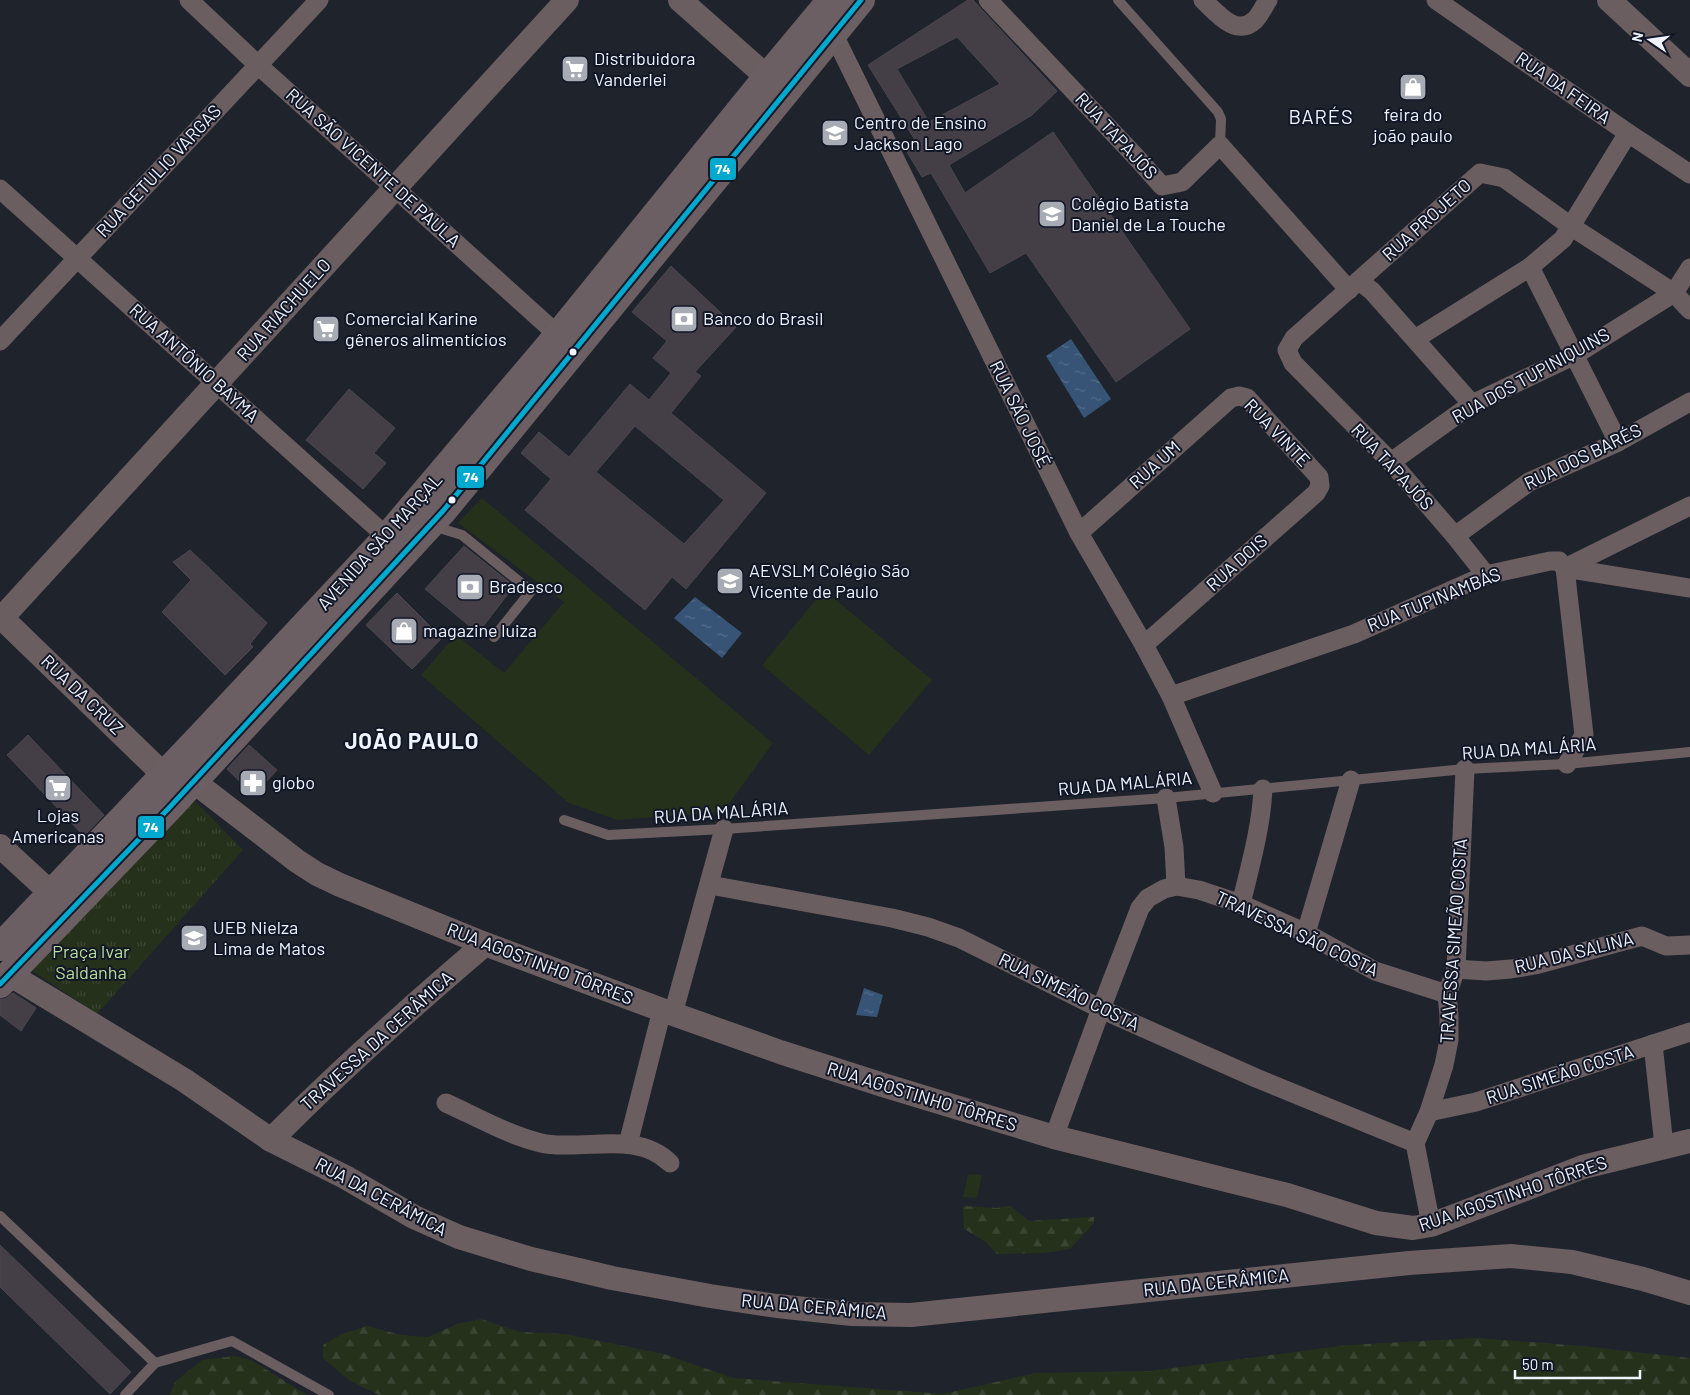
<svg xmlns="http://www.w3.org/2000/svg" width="1690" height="1395" font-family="Barlow,sans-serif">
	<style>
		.green { fill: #26311c }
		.forest { fill: url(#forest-firs) }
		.park { fill: url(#park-tufts) }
		.water { fill: url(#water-ripples) }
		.building { fill: #443e46; stroke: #4a474d; fill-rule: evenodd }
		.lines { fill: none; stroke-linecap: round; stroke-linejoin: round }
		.service { stroke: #6b5e60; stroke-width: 10 }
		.minor { stroke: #6b5e60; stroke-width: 19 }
		.tertiary { stroke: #6b5e60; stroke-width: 24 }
		.primary { stroke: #6b5f63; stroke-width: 28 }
		.bus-1-casing { stroke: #111727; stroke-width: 9 }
		.bus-1 { stroke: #00a9ce; stroke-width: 5 }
		.bus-dot { fill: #f0f4fd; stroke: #111727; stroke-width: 2 }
		.labels { text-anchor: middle; stroke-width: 4; stroke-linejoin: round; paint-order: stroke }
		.poi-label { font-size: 18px; fill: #f0f4fd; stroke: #111727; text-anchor: start }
		.street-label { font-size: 18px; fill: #f0f4fd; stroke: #111727 }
		.park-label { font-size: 18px; fill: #badd97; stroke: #111727 }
		.quarter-label { font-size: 20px; letter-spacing: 1px; fill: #f0f4fd; stroke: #111727 }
		.district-label { font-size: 22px; font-weight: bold; letter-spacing: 1px; fill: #f0f4fd; stroke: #111727 }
		.line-badge { stroke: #111727; stroke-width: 2 }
		.badge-label { font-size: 14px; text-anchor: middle; font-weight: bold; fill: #fff }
	</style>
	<defs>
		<pattern id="forest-firs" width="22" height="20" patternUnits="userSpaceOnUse" patternTransform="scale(1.25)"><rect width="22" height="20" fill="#26311c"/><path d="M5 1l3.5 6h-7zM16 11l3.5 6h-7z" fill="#3b4533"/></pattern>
		<pattern id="park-tufts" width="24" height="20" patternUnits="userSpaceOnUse" patternTransform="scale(1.25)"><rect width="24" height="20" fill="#26311c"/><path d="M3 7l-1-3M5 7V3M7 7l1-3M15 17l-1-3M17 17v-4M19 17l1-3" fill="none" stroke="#3b4533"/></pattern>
		<pattern id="water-ripples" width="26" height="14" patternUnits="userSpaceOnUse" patternTransform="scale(1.25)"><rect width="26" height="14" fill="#375476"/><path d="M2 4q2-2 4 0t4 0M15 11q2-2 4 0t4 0" fill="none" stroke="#546d8a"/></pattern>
	</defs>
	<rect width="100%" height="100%" fill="#1f232c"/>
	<g class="green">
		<path d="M482,498L773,743L723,812L617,820L569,803L421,675L456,635L504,673L564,602L458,523Z"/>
		<path d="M824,590L932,680L869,755L762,665Z"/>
		<path d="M968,1174L982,1175L977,1198L963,1197Z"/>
	</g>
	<g class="forest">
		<path d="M963,1206L997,1208L1010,1206L1029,1221L1094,1217V1223L1070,1249L1044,1253L997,1254L985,1241L964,1229Z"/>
		<path d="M481,1319L520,1332L565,1334L664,1354L733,1378L943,1394L1035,1373L1150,1371L1348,1345L1477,1338L1582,1346L1690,1358V1395H379L350,1381L323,1358V1345L342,1334L367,1326L401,1335L428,1337L457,1324Z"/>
		<path d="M235,1356L251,1360L307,1395H170L175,1382L202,1360Z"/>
	</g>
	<path class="park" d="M193,799L243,850L97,1014L30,969Z"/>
	<g class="water">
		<path d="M1071,339L1111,399L1084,418L1046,356Z"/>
		<path d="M695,597L742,633L722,658L674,618Z"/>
		<path d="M864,988L883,995L877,1017L856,1015Z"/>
	</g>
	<g class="building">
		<path d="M968,0H973L1057,91L1032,115L949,165L965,193L1053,132L1190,329L1116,382L1026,253L990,273L931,173L922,177L907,152L917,143L868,65ZM957,37L1000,84L929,122L897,69Z"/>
		<path d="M671,266L736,327L695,372L701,376L671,413L766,493L686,589L672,577L645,610L525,510L551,479L521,453L539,432L569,457L630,384L649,400L671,373L653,358L667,341L632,312ZM635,426L724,500L684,544L596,472Z"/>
		<path d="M349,389L395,428L374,453L386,463L363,489L306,440Z"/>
		<path d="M464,546L514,586L478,633L425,589Z"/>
		<path d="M190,550L267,623L250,644L253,647L225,675L162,612L191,580L173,562Z"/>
		<path d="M397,593L442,638L412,669L366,625Z"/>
		<path d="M28,735L104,815L84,836L7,755Z"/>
		<path d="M249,745L277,770L254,795L227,769Z"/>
		<path d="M13,993L36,1008L21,1031L0,1015V999H5Z"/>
		<path d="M0,1245L131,1372L110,1394L0,1287Z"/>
	</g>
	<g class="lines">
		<g class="service">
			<path d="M1118,0L1218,112L1221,119L1220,145"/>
			<path d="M433,526L462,535L531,591L494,637"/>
			<path d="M564,820L608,835L724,829L1166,798L1465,769L1567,764L1690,752"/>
			<path d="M0,1216L155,1363"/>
			<path d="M125,1395L155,1363L232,1341L329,1395"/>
		</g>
		<g class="minor">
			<path d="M189,0L258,65L558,335"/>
			<path d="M988,0L1137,158L1162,186L1182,182L1220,145L1349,290"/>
			<path d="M1203,0C1216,12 1236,38 1255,20C1260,15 1264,6 1268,0"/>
			<path d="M1436,0L1628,133L1690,174"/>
			<path d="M833,33L1079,533L1144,645L1171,696L1213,793"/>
			<path d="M0,189L387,537"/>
			<path d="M1530,267L1618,442"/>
			<path d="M1359,281L1372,291L1472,404"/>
			<path d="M1415,339L1530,267L1563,239L1628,133"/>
			<path d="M0,341L319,0"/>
			<path d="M1391,462L1472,404L1575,355L1674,293L1690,268"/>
			<path d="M1079,533L1231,398L1239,396L1247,398L1319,477L1320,486L1316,493L1144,645"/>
			<path d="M1455,536L1529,482L1618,442L1690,402"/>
			<path d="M1565,568L1584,735L1567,764"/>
			<path d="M1565,568L1690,506"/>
			<path d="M1565,568L1690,588"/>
			<path d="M1486,575L1455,536L1391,462L1293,363L1287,350L1294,338L1480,173L1504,178L1572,227L1674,293L1690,310"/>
			<path d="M1171,696L1354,634L1486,575L1550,561H1559L1565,568"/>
			<path d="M1166,798L1174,847L1176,886"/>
			<path d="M710,885L892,918L928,927L959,938L1101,1009L1256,1078L1415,1143"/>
			<path d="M1241,904C1250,866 1261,829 1263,789"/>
			<path d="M1306,933L1351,780"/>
			<path d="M1456,969L1486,971L1511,969L1535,965L1642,936L1666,946L1690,945"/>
			<path d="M673,1014L724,829"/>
			<path d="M1653,1044L1664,1146"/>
			<path d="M446,1103C477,1117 508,1135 541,1143C549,1145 557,1145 564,1145C602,1146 641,1135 670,1163"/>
			<path d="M1429,1112L1476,1102L1690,1032"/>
			<path d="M1054,1137L1101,1009L1140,908L1148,898L1164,889L1176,886L1199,890L1241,904L1306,933L1375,971L1447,994"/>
			<path d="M628,1144L662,1010"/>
			<path d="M1431,1225L1415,1143L1429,1112L1444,1065L1449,1040V1016L1447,994L1456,969L1465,769"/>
		</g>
		<g class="tertiary">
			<path d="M680,0L767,77"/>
			<path d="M1609,0L1690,75"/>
			<path d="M0,616L164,775L193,781L297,861L317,874L340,885L485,944L662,1010L780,1052L883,1085L1054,1137L1287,1195L1376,1223L1413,1228L1431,1225L1583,1167L1690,1141"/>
			<path d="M0,620L567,0"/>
			<path d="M0,846L51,893"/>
			<path d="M9,974L184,1080L271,1140L345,1177L414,1217L459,1237L531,1259L570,1268L612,1278L710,1296L777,1306L852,1314L911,1315L1409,1263L1511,1256L1572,1262L1643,1279L1690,1293"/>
			<path d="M271,1140C339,1071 411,1007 485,944"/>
		</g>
		<g class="primary">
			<path d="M0,947L202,735L387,537L558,335L767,77L831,0"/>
			<path d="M0,984L168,809L443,511L861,0"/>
		</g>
		<defs>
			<path id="bus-1" d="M0,984L168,809L443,511L861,0"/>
		</defs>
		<use href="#bus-1" class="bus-1-casing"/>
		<use href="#bus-1" class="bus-1"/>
	</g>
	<defs>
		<symbol id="supermarket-square" viewBox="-11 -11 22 22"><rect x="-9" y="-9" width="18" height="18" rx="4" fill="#a7abb4" stroke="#111727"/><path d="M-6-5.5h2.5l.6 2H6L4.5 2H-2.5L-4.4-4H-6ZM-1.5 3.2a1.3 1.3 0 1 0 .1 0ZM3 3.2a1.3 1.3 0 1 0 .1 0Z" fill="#fff"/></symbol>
		<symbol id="shop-square" viewBox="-11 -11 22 22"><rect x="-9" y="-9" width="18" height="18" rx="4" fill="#a7abb4" stroke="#111727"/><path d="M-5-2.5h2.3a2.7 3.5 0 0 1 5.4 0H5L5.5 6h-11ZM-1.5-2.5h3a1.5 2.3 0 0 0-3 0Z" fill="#fff"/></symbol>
		<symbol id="school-square" viewBox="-11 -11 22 22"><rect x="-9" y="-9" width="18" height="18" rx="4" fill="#a7abb4" stroke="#111727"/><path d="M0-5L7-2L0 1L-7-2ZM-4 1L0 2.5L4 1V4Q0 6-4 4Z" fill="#fff"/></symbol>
		<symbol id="bank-square" viewBox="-11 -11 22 22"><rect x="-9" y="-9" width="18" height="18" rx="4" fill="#a7abb4" stroke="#111727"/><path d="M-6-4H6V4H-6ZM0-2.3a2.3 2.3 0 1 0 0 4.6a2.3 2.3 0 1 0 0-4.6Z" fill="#fff"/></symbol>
		<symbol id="pharmacy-square" viewBox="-11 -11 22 22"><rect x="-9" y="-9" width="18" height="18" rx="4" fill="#a7abb4" stroke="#111727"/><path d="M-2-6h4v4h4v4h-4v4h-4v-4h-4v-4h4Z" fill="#fff"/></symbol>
	</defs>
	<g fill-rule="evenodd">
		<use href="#supermarket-square" x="559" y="53" width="32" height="32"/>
		<use href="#shop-square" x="1397" y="71" width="32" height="32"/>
		<use href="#school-square" x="819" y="117" width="32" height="32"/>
		<use href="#school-square" x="1036" y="198" width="32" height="32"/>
		<use href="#bank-square" x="668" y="303" width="32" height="32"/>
		<use href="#supermarket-square" x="310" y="313" width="32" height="32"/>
		<use href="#school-square" x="714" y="565" width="32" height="32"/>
		<use href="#bank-square" x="454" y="571" width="32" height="32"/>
		<use href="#shop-square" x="388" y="615" width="32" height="32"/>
		<use href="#pharmacy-square" x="237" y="767" width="32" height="32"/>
		<use href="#supermarket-square" x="42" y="772" width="32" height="32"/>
		<use href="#school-square" x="178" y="922" width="32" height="32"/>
	</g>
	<g class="bus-dot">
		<circle cx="573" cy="352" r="4.5"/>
		<circle cx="452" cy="500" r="4.5"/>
	</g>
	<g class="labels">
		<g class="poi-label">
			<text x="594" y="65">Distribuidora<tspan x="594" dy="21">Vanderlei</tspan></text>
			<text x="1413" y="121" text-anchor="middle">feira do<tspan x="1413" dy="21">joão paulo</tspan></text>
			<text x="854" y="129">Centro de Ensino<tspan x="854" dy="21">Jackson Lago</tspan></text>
			<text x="1071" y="210">Colégio Batista<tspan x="1071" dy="21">Daniel de La Touche</tspan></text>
			<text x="345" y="325">Comercial Karine<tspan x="345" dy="21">gêneros alimentícios</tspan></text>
			<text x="703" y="325">Banco do Brasil</text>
			<text x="749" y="577">AEVSLM Colégio São<tspan x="749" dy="21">Vicente de Paulo</tspan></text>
			<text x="489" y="593">Bradesco</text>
			<text x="423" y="637">magazine luiza</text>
			<text x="272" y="789">globo</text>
			<text x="58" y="822" text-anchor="middle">Lojas<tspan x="58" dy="21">Americanas</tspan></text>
			<text x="213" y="934">UEB Nielza<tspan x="213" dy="21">Lima de Matos</tspan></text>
		</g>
		<g class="street-label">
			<text transform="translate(1563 88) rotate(35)" y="6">RUA DA FEIRA</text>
			<text transform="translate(1116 136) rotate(47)" y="6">RUA TAPAJÓS</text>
			<text transform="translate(373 168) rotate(42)" y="6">RUA SÃO VICENTE DE PAULA</text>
			<text transform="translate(159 171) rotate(-47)" y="6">RUA GETULIO VARGAS</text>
			<text transform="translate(1427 220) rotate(-42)" y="6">RUA PROJETO</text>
			<text transform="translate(284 310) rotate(-48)" y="6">RUA RIACHUELO</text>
			<text transform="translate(194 363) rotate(42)" y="6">RUA ANTÔNIO BAYMA</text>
			<text transform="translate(1531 376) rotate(-29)" y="6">RUA DOS TUPINIQUINS</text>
			<text transform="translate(1020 414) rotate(64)" y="6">RUA SÃO JOSÉ</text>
			<text transform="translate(1277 433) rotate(46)" y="6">RUA VINTE</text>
			<text transform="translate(1583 457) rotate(-26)" y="6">RUA DOS BARÉS</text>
			<text transform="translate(1155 465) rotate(-42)" y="6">RUA UM</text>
			<text transform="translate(1392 467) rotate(47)" y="6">RUA TAPAJÓS</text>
			<text transform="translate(380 542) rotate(-48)" y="6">AVENIDA SÃO MARÇAL</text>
			<text transform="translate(1237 563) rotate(-42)" y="6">RUA DOIS</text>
			<text transform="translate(1434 600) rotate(-22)" y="6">RUA TUPINAMBÁS</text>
			<text transform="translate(82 695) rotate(44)" y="6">RUA DA CRUZ</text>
			<text transform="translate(1529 749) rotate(-4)" y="6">RUA DA MALÁRIA</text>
			<text transform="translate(1125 784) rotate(-5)" y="6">RUA DA MALÁRIA</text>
			<text transform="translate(721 813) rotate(-4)" y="6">RUA DA MALÁRIA</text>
			<text transform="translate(1297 934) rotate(25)" y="6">TRAVESSA SÃO COSTA</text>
			<text transform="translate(1454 941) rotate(-86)" y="6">TRAVESSA SIMEÃO COSTA</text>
			<text transform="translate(1574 953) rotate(-14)" y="6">RUA DA SALINA</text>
			<text transform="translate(540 964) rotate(21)" y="6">RUA AGOSTINHO TÔRRES</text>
			<text transform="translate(1069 992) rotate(26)" y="6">RUA SIMEÃO COSTA</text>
			<text transform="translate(377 1041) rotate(-42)" y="6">TRAVESSA DA CERÂMICA</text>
			<text transform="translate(1560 1075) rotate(-18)" y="6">RUA SIMEÃO COSTA</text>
			<text transform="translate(922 1097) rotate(17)" y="6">RUA AGOSTINHO TÔRRES</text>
			<text transform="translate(1513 1194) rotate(-19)" y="6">RUA AGOSTINHO TÔRRES</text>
			<text transform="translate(381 1197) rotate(28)" y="6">RUA DA CERÂMICA</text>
			<text transform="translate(1216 1283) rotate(-6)" y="6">RUA DA CERÂMICA</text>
			<text transform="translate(814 1307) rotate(5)" y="6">RUA DA CERÂMICA</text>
		</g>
		<g class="park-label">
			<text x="91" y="958">Praça Ivar<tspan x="91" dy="21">Saldanha</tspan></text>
		</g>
		<g class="quarter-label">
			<text x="1321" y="124">BARÉS</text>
		</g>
		<g class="district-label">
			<text x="412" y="749">JOÃO PAULO</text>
		</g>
	</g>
	<g class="line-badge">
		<rect x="709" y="157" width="28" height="24" rx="5" fill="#00a9ce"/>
		<rect x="456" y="465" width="29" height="24" rx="5" fill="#00a9ce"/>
		<rect x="137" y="815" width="28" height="24" rx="5" fill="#00a9ce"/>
	</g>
	<g class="badge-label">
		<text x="723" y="174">74</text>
		<text x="471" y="482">74</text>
		<text x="151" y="832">74</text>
	</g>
	<g transform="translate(1650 40) rotate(283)" stroke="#111727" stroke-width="4" paint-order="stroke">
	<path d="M0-4L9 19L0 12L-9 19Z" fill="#f0f4fd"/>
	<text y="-8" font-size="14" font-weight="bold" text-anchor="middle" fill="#f0f4fd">N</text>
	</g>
	<path d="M1515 1370v8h125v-8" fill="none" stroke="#f0f4fd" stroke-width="2.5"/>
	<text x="1522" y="1370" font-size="15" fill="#f0f4fd" stroke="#111727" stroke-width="4" paint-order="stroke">50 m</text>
</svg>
